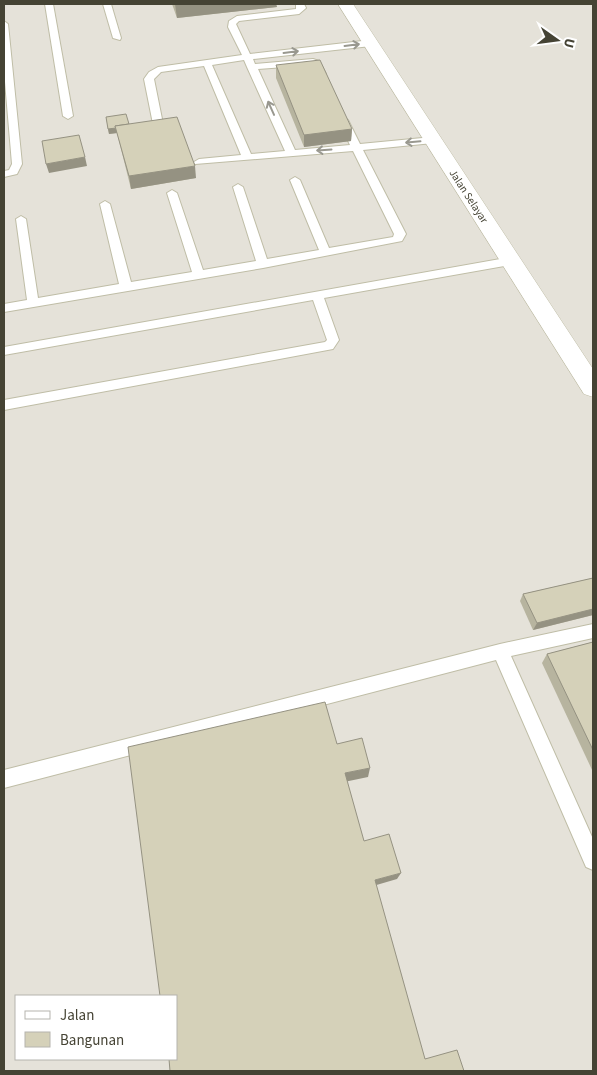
<svg xmlns="http://www.w3.org/2000/svg" width="597" height="1075" font-family="'Source Sans 3',sans-serif">
	<style>
		.industrial { fill: #e5e2d9; fill-rule: evenodd }
		.lines { fill: none; stroke-linecap: round; stroke-linejoin: round }
		.lane-casing { stroke: #bfbda6; stroke-width: 2 }
		.street-casing { stroke: #bfbda6; stroke-width: 1 }
		.lane { fill: #fff; fill-rule: evenodd }
		.street { fill: #fff; fill-rule: evenodd }
		.wall { fill: #b7b49f }
		.shaded-wall { fill: #959282 }
		.building { fill: #d5d1b9; stroke: #959282 }
		.oneway { stroke: #99988f }
		.labels { text-anchor: middle; stroke-width: 4; stroke-linejoin: round; paint-order: stroke }
		.far-street-label { font-size: 11px; fill: #454334; stroke: #fff }
	</style>
	<rect width="100%" height="100%" fill="#f3f2e4"/>
	<path class="industrial" d="M4,4H593V1071H4ZM16,996H176V1059H16Z"/>
	<g class="lines">
		<defs>
			<g id="lane">
				<path d="M45,4H53L73,116L68,119L63,116Z"/>
				<path d="M103,4H111L121,38L120,40L113,38Z"/>
				<path d="M296,4H304L306,8L299,14L239,21L236,24L250,54L371,40L375,43L371,46L253,59L255,64L313,59L319,61L326,74L321,77L318,76L312,65L258,69L295,150L350,145L338,120L343,117L348,120L360,144L433,137L438,140L433,143L363,150L406,234L402,241L263,268L4,312V304L27,300L16,219L21,216L26,219L38,298L119,284L100,204L105,201L110,204L131,282L192,272L167,193L172,190L177,193L203,270L256,261L233,187L238,184L243,187L267,259L319,250L290,180L295,177L300,180L329,248L393,237L394,234L353,151L195,164L194,162L199,159L241,155L204,66L161,72L154,79L164,129L159,132L154,129L144,79L149,72L158,67L242,55L228,27L229,21L237,16L296,9ZM244,60L247,67L285,151L251,154L212,65Z"/>
				<path d="M4,21L8,24L22,164L17,174L4,177V171L9,170L12,164L4,70Z"/>
				<path d="M512,257L516,258L518,261L516,264L324,298L339,340L333,349L4,410V400L325,342L327,340L313,300L4,355V347Z"/>
				<path d="M593,624V638L511,656L593,839V870L586,867L496,660L4,788V770L500,644Z"/>
			</g>
			<path id="street" d="M338,4H353L593,369V397L584,394Z"/>
		</defs>
		<use href="#lane" class="lane-casing"/>
		<use href="#street" class="street-casing"/>
		<use href="#lane" class="lane"/>
		<use href="#street" class="street"/>
	</g>
	<g class="wall">
		<path d="M172,4H276L277,7L177,18Z"/>
		<path d="M276,65L352,129L351,141L304,147L276,78Z"/>
		<path d="M106,117L129,124L196,178L131,189L117,133L109,134Z"/>
		<path d="M593,578V615L533,630L520,601L523,594Z"/>
		<path d="M593,642V772L542,663L547,654Z"/>
	</g>
	<g class="shaded-wall">
		<path d="M175,4H276L277,7L177,18Z"/>
		<path d="M116,128L117,133L109,134L108,129Z"/>
		<path d="M352,129L351,141L304,147V135Z"/>
		<path d="M85,157L87,166L49,173L46,164Z"/>
		<path d="M195,166L196,178L131,189L129,176Z"/>
		<path d="M593,609V615L533,630L537,623Z"/>
		<path d="M370,768L368,777L344,782L345,773Z"/>
		<path d="M401,873L397,879L373,886L375,880Z"/>
	</g>
	<g class="building">
		<path d="M320,60L352,129L304,135L276,65Z"/>
		<path d="M126,114L129,124L115,126L116,128L108,129L106,117Z"/>
		<path d="M177,117L195,166L129,176L115,126Z"/>
		<path d="M79,135L85,157L46,164L42,141Z"/>
		<path d="M593,578V609L537,623L523,594Z"/>
		<path d="M593,642V750L547,654Z"/>
		<path d="M325,702L337,744L362,738L370,768L345,773L364,841L389,834L401,873L375,880L425,1059L457,1050L464,1071H170L169,1059H176V996H160L128,747Z"/>
	</g>
	<defs><path id="oneway-shaft" d="M-6 0H5M1.5-3L5.5 0L1.5 3" fill="none" stroke-width="1.6" stroke-linecap="round" stroke-linejoin="round" transform="scale(1.25)"/></defs>
	<g class="oneway">
		<use href="#oneway-shaft" transform="translate(352 45) rotate(-7)"/>
		<use href="#oneway-shaft" transform="translate(291 52) rotate(-7)"/>
		<use href="#oneway-shaft" transform="translate(271 108) rotate(-114)"/>
		<use href="#oneway-shaft" transform="translate(413 142) rotate(175)"/>
		<use href="#oneway-shaft" transform="translate(324 150) rotate(176)"/>
	</g>
	<g class="labels">
		<g class="far-street-label">
			<text transform="translate(469 196) rotate(57)" y="4">Jalan Selayar</text>
		</g>
	</g>
	<rect width="597" height="1075" fill="none" stroke="#454334" stroke-width="10"/>
	<rect x="15" y="995" width="162" height="65" fill="#ffffff" stroke="#b5b4ae"/>
	<rect x="25" y="1011" width="25" height="8" fill="#ffffff" stroke="#b5b4ae"/>
	<text x="60" y="1020" font-size="15" fill="#454334">Jalan</text>
	<rect x="25" y="1032" width="25" height="15" fill="#d5d1b9" stroke="#b5b4ae"/>
	<text x="60" y="1045" font-size="15" fill="#454334">Bangunan</text>
	<g transform="translate(557 40) rotate(104)" stroke="#ffffff" stroke-width="4" paint-order="stroke">
	<path d="M0-4L9 19L0 12L-9 19Z" fill="#454334"/>
	<text y="-8" font-size="14" font-weight="bold" text-anchor="middle" fill="#454334">U</text>
	</g>
</svg>
